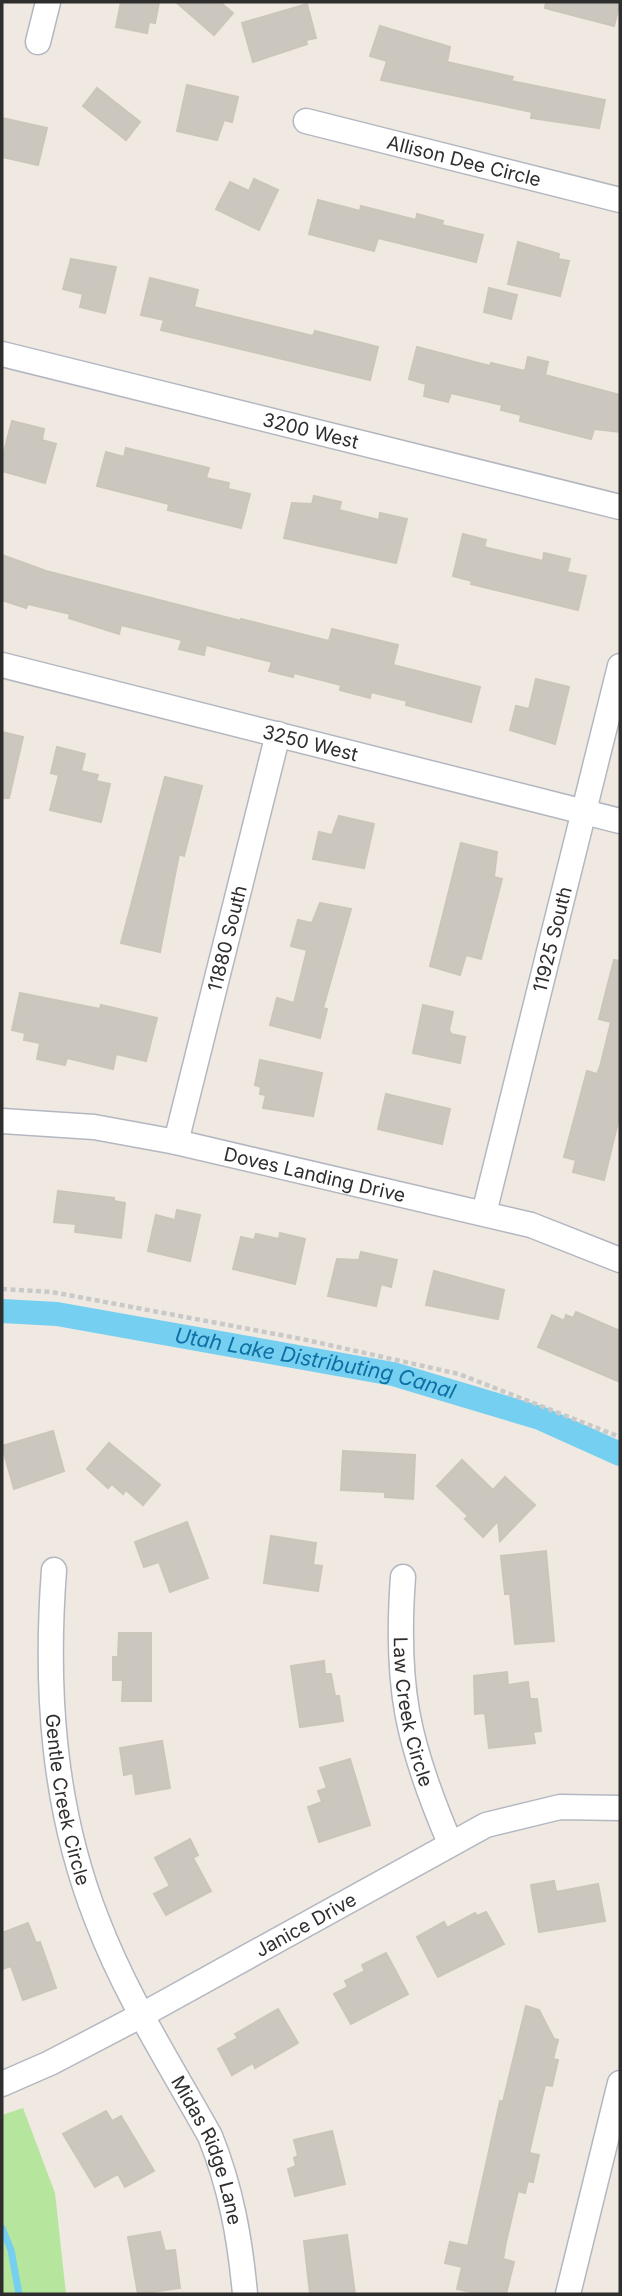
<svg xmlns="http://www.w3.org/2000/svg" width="622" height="2296" font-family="Inter,sans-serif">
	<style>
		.green { fill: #b6e59e }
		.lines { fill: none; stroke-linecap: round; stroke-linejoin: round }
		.stream { stroke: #75cff0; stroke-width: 7 }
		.canal { stroke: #75cff0; stroke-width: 24 }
		.building { fill: #cbc7bf; stroke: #cbc5ba; stroke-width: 2 }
		.street-casing { stroke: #b4b7c1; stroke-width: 27 }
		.path { stroke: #c9c9c9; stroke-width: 4.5; stroke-dasharray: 5 3.5; stroke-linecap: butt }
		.street { stroke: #fff; stroke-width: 24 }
		.labels { text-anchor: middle; stroke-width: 5; stroke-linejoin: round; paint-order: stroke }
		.street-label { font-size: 19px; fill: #2e2e2e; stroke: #fff }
		.water-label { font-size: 21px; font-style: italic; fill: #0d6fa3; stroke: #fff }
	</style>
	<rect width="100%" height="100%" fill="#efe9e1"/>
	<path class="green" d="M23,2108L55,2193L66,2294H2V2115Z"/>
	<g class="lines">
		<path class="stream" d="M2,2228L11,2250L19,2294"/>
		<path class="canal" id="s1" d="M2,1311L57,1314L393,1374L540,1418L620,1454"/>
	</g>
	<g class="building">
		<path d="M121,2H159L155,23L149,22L147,33L116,27Z"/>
		<path d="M176,2H220L233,13L214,35Z"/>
		<path d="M546,2H620L614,26L545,8Z"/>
		<path d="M307,4L316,38L306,40L307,44L253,62L242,23Z"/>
		<path d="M380,26L450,47L447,62L513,77L511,81L605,100L599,128L531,118L532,112L381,80L387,61L370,56Z"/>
		<path d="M187,85L238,97L232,122L224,120L217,140L177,131Z"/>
		<path d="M97,88L140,122L126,140L83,106Z"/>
		<path d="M2,118L47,128L38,165L2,157Z"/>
		<path d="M254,179L278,190L259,230L216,209L230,182L249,191Z"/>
		<path d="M318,200L360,211L361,206L416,220L417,214L443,221L442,225L483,235L476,262L378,238L374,251L309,234Z"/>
		<path d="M518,242L559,254L558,259L569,261L560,296L508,284Z"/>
		<path d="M71,259L116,267L105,313L80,307L83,294L63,289Z"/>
		<path d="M150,278L198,290L194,307L313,336L315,331L378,347L370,380L161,330L164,320L141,315Z"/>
		<path d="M489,288L517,295L511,319L484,312Z"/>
		<path d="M417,347L490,366L491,363L525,371L528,357L548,362L545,375L620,395V432L594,429L591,439L520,421L521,415L501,410L502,405L451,393L448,402L424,396L426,384L409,379Z"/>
		<path d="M12,421L44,429L42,440L56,444L45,483L2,471V459Z"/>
		<path d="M126,448L209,468L206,478L229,483L228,489L250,494L241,528L168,510L169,504L97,486L106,452L124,457Z"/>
		<path d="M314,496L341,502L339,510L379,520L380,513L407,519L396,563L284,538L292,503L312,504Z"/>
		<path d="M463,534L486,540L484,547L543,561L544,553L570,559L567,572L586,576L578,610L471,584L472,581L453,576Z"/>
		<path d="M2,555L46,571L241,621V619L329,641L332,629L398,645L393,665L480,687L471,722L406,705L407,701L371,692L370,698L340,690L341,685L294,673L293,677L269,671L272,662L206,645L204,655L179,649L182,640L121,625L119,634L69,618L70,614L28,604L26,608L2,600Z"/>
		<path d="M536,679L569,687L555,744L510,730L516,706L529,709Z"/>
		<path d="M2,732L23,737L9,798H2Z"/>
		<path d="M57,747L85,754L81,771L98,775L96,781L110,784L101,822L50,810L59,775L51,773Z"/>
		<path d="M165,777L202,786L184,856L179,854L160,952L121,943Z"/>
		<path d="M339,816L374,824L364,868L313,859L319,832L332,835Z"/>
		<path d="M461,843L497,852L494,877L502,879L481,959L466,955L460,975L430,966Z"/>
		<path d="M320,903L351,909L323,1008L327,1009L320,1038L270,1025L277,998L294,1003L307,950L291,946L298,920L312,923Z"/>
		<path d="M614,960L620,961V1114L604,1180L573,1172L576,1160L564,1157L587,1071L597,1074L600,1067L611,1022L599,1019Z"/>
		<path d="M20,993L100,1009L101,1005L157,1018L146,1061L116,1054L113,1069L67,1058L65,1065L37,1059L40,1043L24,1040L25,1033L12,1030Z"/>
		<path d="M423,1005L453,1012L449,1030L451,1034L465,1037L460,1063L413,1053Z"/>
		<path d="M260,1060L322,1073L313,1116L263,1108L266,1095L260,1094L261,1087L255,1085Z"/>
		<path d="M386,1094L450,1109L442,1144L378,1129Z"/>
		<path d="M58,1191L114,1198V1201L125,1203L121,1238L75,1232L76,1224L54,1222Z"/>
		<path d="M177,1210L200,1215L190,1261L148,1251L156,1215L175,1220Z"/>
		<path d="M280,1233L305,1239L295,1284L233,1269L241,1237L254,1240L256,1234L279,1239Z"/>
		<path d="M361,1252L397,1260L391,1287L381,1284L376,1306L328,1296L337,1259L359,1260Z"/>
		<path d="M434,1271L504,1290L498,1319L426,1305Z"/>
		<path d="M576,1312L620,1331V1382L538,1347L552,1315L564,1321L566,1315L573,1318Z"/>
		<path d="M53,1431L64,1471L14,1489L2,1446Z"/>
		<path d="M109,1443L160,1485L143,1505L126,1490L123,1494L112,1484L108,1488L87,1469Z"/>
		<path d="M343,1451L415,1455L413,1499L385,1497V1492L341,1490Z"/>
		<path d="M462,1460L493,1490L505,1477L535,1505L500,1541L498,1521L483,1537L465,1519L468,1516L437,1486Z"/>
		<path d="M187,1522L208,1578L170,1592L159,1562L144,1567L135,1542Z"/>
		<path d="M271,1536L316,1543L313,1565L322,1566L318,1591L264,1583Z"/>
		<path d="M546,1551L554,1641L515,1644L510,1594H505L501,1556Z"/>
		<path d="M119,1633H151V1701H122L123,1680H113V1657H118Z"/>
		<path d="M324,1661L325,1674H331L335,1696H339L343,1721L300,1727L291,1666Z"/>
		<path d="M507,1672L508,1685L528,1682L530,1699H537L541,1731L533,1732L535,1743L489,1748L485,1713L475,1714L474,1676Z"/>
		<path d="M162,1741L170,1788L136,1794L133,1773L124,1775L120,1748Z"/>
		<path d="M350,1759L370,1825L319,1842L308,1807L322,1802L318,1791L327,1788L320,1768Z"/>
		<path d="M190,1839L198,1855L193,1858L211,1891L166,1915L154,1894L170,1886L155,1858Z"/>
		<path d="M554,1881L556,1892L598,1884L605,1921L539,1932L531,1885Z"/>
		<path d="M486,1912L504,1944L438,1977L417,1937L444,1922L447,1928L475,1913L477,1916Z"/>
		<path d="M28,1923L36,1943L40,1942L56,1988L23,2000L11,1966L2,1969V1933Z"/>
		<path d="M386,1953L408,1994L351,2024L334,1994L348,1987L345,1981L365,1971L362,1965Z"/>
		<path d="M526,2006L539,2010L554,2039L558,2040L553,2059L558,2060L552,2086L545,2085L529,2153L539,2155L533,2182L528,2181L525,2193L518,2191L506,2242L503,2259L514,2262L506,2294H479L457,2289L462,2267L445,2263L450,2242L468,2246L500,2101L503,2102Z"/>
		<path d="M278,2009L298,2043L255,2068L253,2063L232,2075L218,2049L238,2038L235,2034Z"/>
		<path d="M106,2111L112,2121L121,2116L154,2171L125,2187L118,2174L95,2187L63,2134Z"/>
		<path d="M332,2131L345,2184L295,2196L288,2169L296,2166L294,2158L298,2156L294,2140Z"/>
		<path d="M160,2232L165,2251L175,2250L180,2288L138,2294L128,2237Z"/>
		<path d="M347,2235L355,2294H310L304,2241Z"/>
	</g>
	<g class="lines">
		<defs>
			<g id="street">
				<path d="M38,42L48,2"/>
				<path id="s2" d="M306,121L620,200"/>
				<path id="s3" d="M2,354L620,507"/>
				<path id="s4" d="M2,665L620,821"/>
				<path id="s5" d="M2,1121L94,1127L176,1142L531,1225L620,1260"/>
				<path id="s6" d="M176,1142L278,734"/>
				<path id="s7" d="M484,1213L620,666"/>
				<path id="s8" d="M54,1570C45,1689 53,1808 97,1920C126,1996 171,2066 210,2136C231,2188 240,2239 245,2294"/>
				<path id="s9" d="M403,1577C395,1686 407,1743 450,1843"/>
				<path id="s10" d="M2,2084L50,2063L142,2015L486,1825L560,1807L620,1808"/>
				<path d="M568,2294L620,2083"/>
			</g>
		</defs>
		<use href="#street" class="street-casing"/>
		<path class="path" d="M2,1289L52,1292L302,1339L459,1374L620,1437"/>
		<use href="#street" class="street"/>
	</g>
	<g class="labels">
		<g class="street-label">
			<text dy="7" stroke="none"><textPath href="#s2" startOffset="163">Allison Dee Circle</textPath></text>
			<text dy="7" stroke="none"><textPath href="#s3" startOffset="318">3200 West</textPath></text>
			<text dy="7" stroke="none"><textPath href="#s4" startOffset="318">3250 West</textPath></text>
			<text dy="7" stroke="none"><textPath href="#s6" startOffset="210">11880 South</textPath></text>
			<text dy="7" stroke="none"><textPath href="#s7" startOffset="282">11925 South</textPath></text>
			<text dy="7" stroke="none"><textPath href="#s5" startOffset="318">Doves Landing Drive</textPath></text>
			<text dy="7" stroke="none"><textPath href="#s9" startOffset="136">Law Creek Circle</textPath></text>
			<text dy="7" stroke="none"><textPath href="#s8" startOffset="231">Gentle Creek Circle</textPath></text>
			<text dy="7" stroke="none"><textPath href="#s10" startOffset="343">Janice Drive</textPath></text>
			<text dy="7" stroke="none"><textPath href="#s8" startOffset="612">Midas Ridge Lane</textPath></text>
		</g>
		<g class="water-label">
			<text dy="7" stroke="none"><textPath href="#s1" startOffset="318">Utah Lake Distributing Canal</textPath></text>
		</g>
	</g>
	<rect width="622" height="2296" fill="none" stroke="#2e2e2e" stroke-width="7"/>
</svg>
